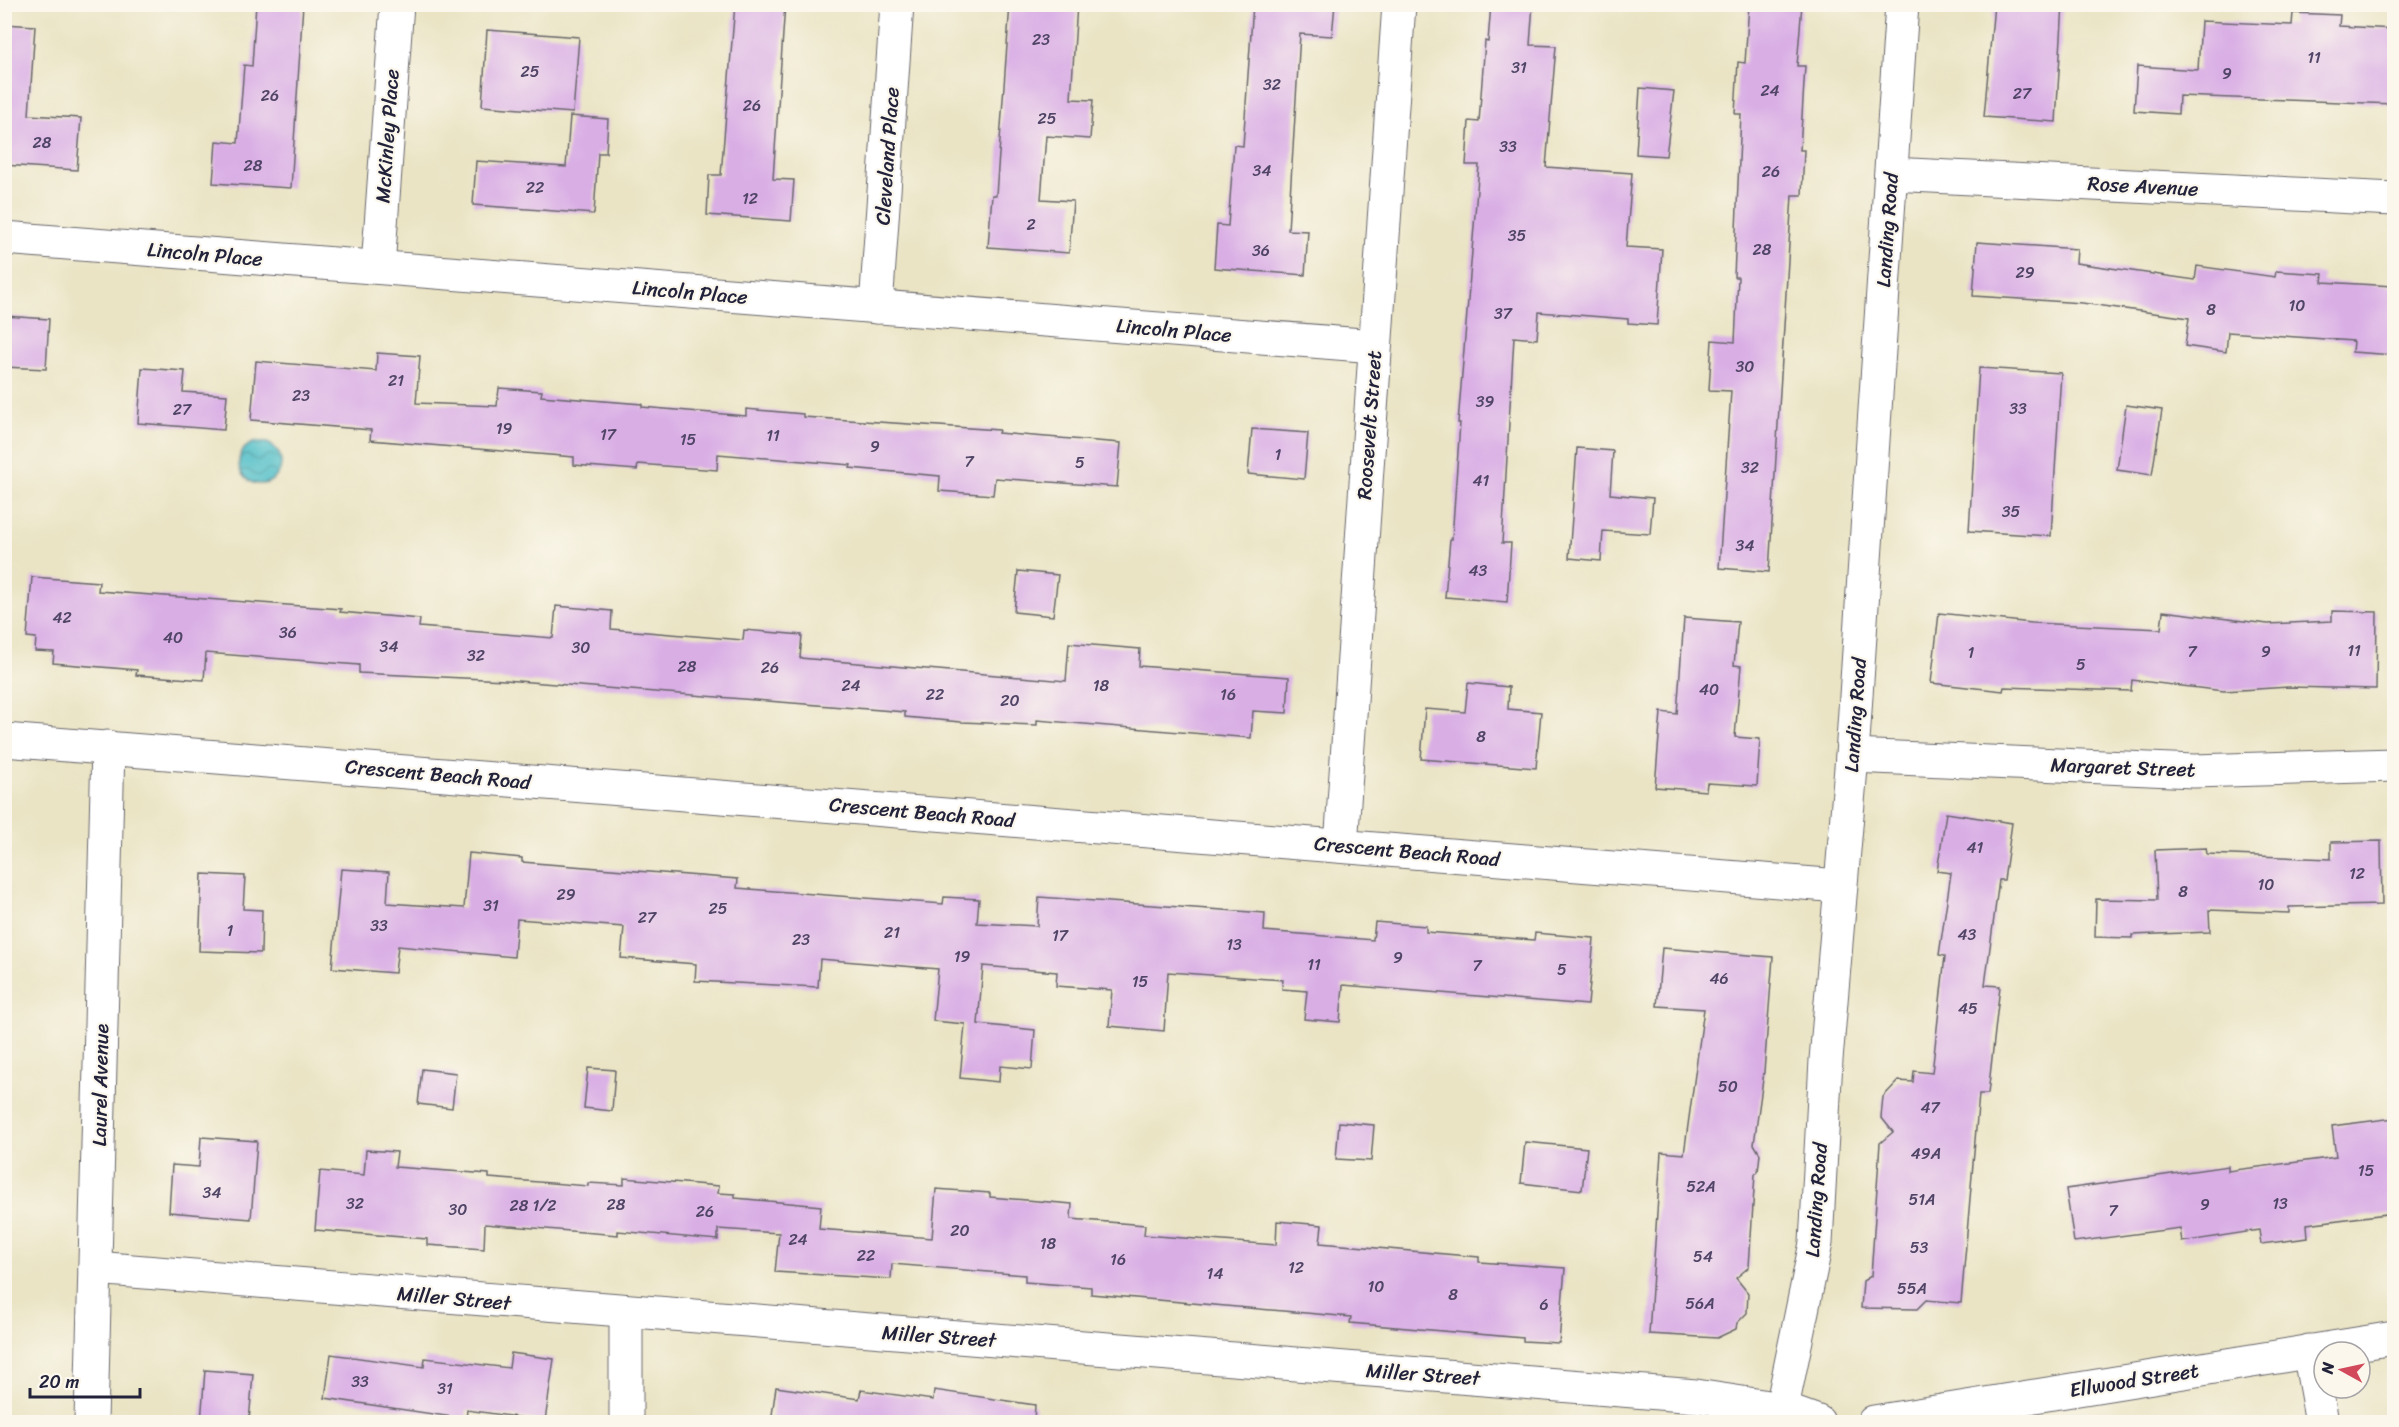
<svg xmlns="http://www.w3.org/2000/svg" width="2399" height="1427" font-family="Sriracha,sans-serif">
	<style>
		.water { fill: url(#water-waves); stroke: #3a7182; stroke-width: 1.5 }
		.building { fill: #d9aee5 }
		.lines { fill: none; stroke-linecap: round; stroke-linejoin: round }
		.minor-casing { stroke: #68666b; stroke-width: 35 }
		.minor { stroke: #fff; stroke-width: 33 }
		.labels { text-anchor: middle; stroke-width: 4.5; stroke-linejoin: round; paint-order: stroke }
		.number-label { font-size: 16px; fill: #504566 }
		.street-label { font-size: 20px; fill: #22223b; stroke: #fbf7ec }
	</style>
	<defs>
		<pattern id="water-waves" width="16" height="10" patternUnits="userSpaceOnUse" patternTransform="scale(1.5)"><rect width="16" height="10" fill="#52c0c9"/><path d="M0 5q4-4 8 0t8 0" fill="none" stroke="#449ca4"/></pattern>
	</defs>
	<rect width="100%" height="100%" fill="#fbf7ec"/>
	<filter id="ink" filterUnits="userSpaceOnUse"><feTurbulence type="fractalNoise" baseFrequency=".0167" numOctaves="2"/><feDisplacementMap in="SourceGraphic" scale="12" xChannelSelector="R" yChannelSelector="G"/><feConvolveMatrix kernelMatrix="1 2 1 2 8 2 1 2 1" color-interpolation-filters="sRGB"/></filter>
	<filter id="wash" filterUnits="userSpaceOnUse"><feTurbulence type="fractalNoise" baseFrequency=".008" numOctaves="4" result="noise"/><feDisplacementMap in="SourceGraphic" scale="24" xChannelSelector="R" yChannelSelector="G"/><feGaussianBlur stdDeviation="1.35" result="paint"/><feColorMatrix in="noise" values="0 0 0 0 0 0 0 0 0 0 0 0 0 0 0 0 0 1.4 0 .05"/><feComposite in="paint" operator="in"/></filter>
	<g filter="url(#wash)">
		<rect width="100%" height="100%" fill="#eae4c5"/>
		<circle class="water" cx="260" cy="463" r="21"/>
		<g id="blocks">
			<g class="building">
				<path d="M256,4H303L291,188L213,183L216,141L238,143L244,65L252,66Z"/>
				<path d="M735,4H785L773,179L794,180L791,221L707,215L709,175H721Z"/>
				<path d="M1010,4H1077L1071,99L1093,100L1090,139L1046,136L1041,199L1073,201L1069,253L988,247L992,195H996Z"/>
				<path d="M1253,4H1335L1332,36L1300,34L1288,230L1308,231L1305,275L1214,268L1217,225L1228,226L1234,145L1243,146Z"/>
				<path d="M1491,4H1533L1530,45L1556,46L1546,167L1632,173L1626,247L1662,249L1657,325L1628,323V319L1539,312L1537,339L1514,337L1502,543H1511L1507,602L1445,597L1450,539H1452L1460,423H1458L1479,165H1466L1469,121L1479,122L1485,41L1488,42Z"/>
				<path d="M1749,4H1802L1797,66H1805L1800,150H1804L1802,195H1792L1769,572L1719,568L1731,391L1709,390L1712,340L1735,342L1738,277H1734L1741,114H1735L1738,62L1745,63Z"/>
				<path d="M1994,4H2063L2056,122L1984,117Z"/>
				<path d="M2293,13L2340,15L2339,26L2394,29V104L2179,96L2178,114L2134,111L2137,66L2198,70L2201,21L2292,25Z"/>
				<path d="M4,24L35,26L29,115L81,118L77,170L4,165Z"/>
				<path d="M487,30L579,37L573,113L482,106Z"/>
				<path d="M1640,88L1674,91L1666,156L1636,154Z"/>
				<path d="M570,116L608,119L606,153H598L594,214L473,205L476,161L566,167Z"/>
				<path d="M1977,242L2077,249L2076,263L2195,280L2197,266L2275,277L2276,271L2323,274L2322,282L2394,286V355L2352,352L2353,341L2228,332L2226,352L2185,346L2189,318L2082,303L1973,296Z"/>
				<path d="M4,316L49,319L46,369L4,367Z"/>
				<path d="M377,353L420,356L416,403L497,406L499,388L542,391L541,396L642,404V407L746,416V409L803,414V417L999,430L998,433L1121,443L1117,487L995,478L993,495L939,491L940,476L850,468L851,465L718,454L717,470L638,464L637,470L574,465V457L370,440L371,430L251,420L256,361L376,371Z"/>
				<path d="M142,368L185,371L183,392L227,395L224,430L138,423Z"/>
				<path d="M1979,368L2061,373L2051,536L1969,531Z"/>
				<path d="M2126,405L2162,410L2152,475L2117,470Z"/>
				<path d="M1252,429L1308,433L1304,479L1248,474Z"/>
				<path d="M1577,448L1613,451L1610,494L1653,498L1650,534L1603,531L1601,561L1569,558Z"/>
				<path d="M1018,571L1058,575L1053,616L1014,612Z"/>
				<path d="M32,577L99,582L98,591L341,609L340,612L420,619L419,627L553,638L556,606L612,611L611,629L743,640L744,630L802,635L800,658L1066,681L1069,643L1140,649L1139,666L1289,677L1287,713L1253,711L1251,738L1037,720V725L961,722L905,717V712L505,680L359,673V665L206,653L204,680L136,675L137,670L53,663L54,652L35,651L36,638L27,637Z"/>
				<path d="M2163,611L2268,624L2332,621V611L2377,612L2376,689L2289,687L2224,691L2132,680L2131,691L2004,687L2003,691L1931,683L1939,613L2032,623L2161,629Z"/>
				<path d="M1684,618L1738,622L1734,665L1741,666L1735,737L1760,739L1757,786L1707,783L1706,791L1655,787L1661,712L1677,714Z"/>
				<path d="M1468,683L1509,687L1508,709L1541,712L1536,768L1421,759L1425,709L1465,712Z"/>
				<path d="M1946,813L2012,823L2004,880H1999L1985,985L2000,986L1988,1094H1979L1961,1303L1926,1300L1917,1309L1861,1308L1863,1281L1871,1276L1880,1143L1893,1132L1881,1117L1883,1097L1898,1081L1913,1082L1914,1071L1932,1073L1945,956L1939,955L1951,873L1937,871Z"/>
				<path d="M2381,841L2382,905L2289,907V913L2209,910L2210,932L2132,935V938L2095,937L2096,899L2157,900L2155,850L2206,848L2207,854L2331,859V842Z"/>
				<path d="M469,853L522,858V862L738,879L737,888L943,904L944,897L979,899L977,923L1037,926L1039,897L1265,913L1264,931L1373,940L1375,922L1426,926V932L1534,940L1535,933L1594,938L1588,1005L1343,985L1340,1022L1304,1019L1307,991L1282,989L1283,980L1168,972L1164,1031L1109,1026L1112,990L1056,986L1057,972L983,966L978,1024L1035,1030L1032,1069L1000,1066L999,1082L960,1078L965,1024L933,1021L938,969L820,959L818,987L695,981L696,964L621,958L624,927L517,919L514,957L398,946L395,973L332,968L341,869L389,872L387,903L464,908Z"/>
				<path d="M202,874L245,876L243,909L262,910L261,953L199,951Z"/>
				<path d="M1662,948L1773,957L1764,1072L1754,1144L1760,1154L1758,1172L1755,1174L1749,1267L1736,1278L1748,1293L1747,1313L1737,1323L1736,1329L1717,1338L1649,1334L1661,1152L1684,1154L1704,1009L1657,1006Z"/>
				<path d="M588,1068L615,1070L612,1111L584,1108Z"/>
				<path d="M422,1069L456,1073L452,1108L418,1104Z"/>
				<path d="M2394,1118V1213L2307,1224L2308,1238L2261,1244L2259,1230L2182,1242L2180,1228L2074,1242L2066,1189L2228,1166V1171L2336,1157L2332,1126Z"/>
				<path d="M1339,1122L1374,1125L1371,1161L1336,1159Z"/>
				<path d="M201,1137L257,1141L251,1219L169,1212L172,1165L199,1167Z"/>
				<path d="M1525,1142L1587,1148L1582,1190L1521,1183Z"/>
				<path d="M366,1150L397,1152L395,1167L489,1174V1178L588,1186V1183L624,1185V1178L719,1186L718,1193L735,1194V1198L821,1206L819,1229L932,1238L936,1189L990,1193V1197L1072,1204L1071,1219L1145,1225L1144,1235L1276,1245L1277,1221L1322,1225L1320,1243L1479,1257V1262L1565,1268L1559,1343L1523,1341V1338L1350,1323L1351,1317L1091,1294V1287L1025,1282V1275L892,1264L891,1279L775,1272L779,1233L718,1229V1240L618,1231V1235L485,1224L484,1249L427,1245V1239L315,1230L320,1171L364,1175Z"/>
				<path d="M511,1353L554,1359L545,1421L467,1410L466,1419L325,1398L331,1354L424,1367L425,1358L509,1368Z"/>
				<path d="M205,1370L253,1374L249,1422H201Z"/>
				<path d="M776,1387L859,1399L861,1390L933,1400L934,1390L1035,1405L1034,1422H771Z"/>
			</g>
		</g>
	</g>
	<g filter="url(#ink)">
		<use href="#blocks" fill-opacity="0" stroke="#68666b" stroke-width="1.5"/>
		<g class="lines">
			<defs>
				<g id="minor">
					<path d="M1891,174L2394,199"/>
					<path d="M4,238L1375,346"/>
					<path d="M378,267L397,4"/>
					<path d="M876,307L897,4"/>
					<path d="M4,740L1840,886"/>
					<path d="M1852,756L2194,771L2394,765"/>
					<path d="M1341,846L1399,4"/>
					<path d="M95,1268L1696,1396L1782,1409L1818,1422"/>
					<path d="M626,1312V1422"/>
					<path d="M2309,1351L2322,1422"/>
					<path d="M91,1422L108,747"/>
					<path d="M1779,1422L1816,1243L1826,1060L1852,756L1902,4"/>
					<path d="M1874,1422L2394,1338"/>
				</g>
			</defs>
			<use href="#minor" class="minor-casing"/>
			<use href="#minor" class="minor"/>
		</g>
	</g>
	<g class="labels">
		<g class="number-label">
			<text x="1041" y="45">23</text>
			<text x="2314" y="63">11</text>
			<text x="1519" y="73">31</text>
			<text x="530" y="77">25</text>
			<text x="2227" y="79">9</text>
			<text x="1272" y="90">32</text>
			<text x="1770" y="96">24</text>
			<text x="2022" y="99">27</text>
			<text x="270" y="101">26</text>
			<text x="752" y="111">26</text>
			<text x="1047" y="124">25</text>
			<text x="42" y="148">28</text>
			<text x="1508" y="152">33</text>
			<text x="253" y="171">28</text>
			<text x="1262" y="176">34</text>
			<text x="1771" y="177">26</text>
			<text x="535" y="193">22</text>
			<text x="750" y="204">12</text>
			<text x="1031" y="230">2</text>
			<text x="1517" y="241">35</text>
			<text x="1762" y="255">28</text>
			<text x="1261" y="256">36</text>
			<text x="2025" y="278">29</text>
			<text x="2297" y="311">10</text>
			<text x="2211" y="315">8</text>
			<text x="1503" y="319">37</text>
			<text x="1745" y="372">30</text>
			<text x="396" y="386">21</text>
			<text x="301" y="401">23</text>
			<text x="1485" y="407">39</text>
			<text x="2018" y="414">33</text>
			<text x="182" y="415">27</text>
			<text x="504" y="434">19</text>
			<text x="608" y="440">17</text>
			<text x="773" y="441">11</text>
			<text x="688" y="445">15</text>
			<text x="875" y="452">9</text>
			<text x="1278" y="460">1</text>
			<text x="969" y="467">7</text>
			<text x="1080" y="468">5</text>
			<text x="1750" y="473">32</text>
			<text x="1481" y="486">41</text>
			<text x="2011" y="517">35</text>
			<text x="1745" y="551">34</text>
			<text x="1478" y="576">43</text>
			<text x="62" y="623">42</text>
			<text x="288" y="638">36</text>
			<text x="173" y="643">40</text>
			<text x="389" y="652">34</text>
			<text x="581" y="653">30</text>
			<text x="2354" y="656">11</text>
			<text x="2192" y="657">7</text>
			<text x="2266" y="657">9</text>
			<text x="1971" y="658">1</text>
			<text x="476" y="661">32</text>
			<text x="2081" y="670">5</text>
			<text x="687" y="672">28</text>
			<text x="770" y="673">26</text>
			<text x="851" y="691">24</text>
			<text x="1101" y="691">18</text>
			<text x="1709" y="695">40</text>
			<text x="935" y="700">22</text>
			<text x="1228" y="700">16</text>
			<text x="1010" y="706">20</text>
			<text x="1481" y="742">8</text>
			<text x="1975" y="853">41</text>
			<text x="2357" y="879">12</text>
			<text x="2266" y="890">10</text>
			<text x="2183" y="897">8</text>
			<text x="566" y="900">29</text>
			<text x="491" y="911">31</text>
			<text x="718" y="914">25</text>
			<text x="647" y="923">27</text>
			<text x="379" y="931">33</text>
			<text x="230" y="936">1</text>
			<text x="892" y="938">21</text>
			<text x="1967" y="940">43</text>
			<text x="1060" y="941">17</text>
			<text x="801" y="945">23</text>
			<text x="1234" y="950">13</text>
			<text x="962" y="962">19</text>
			<text x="1398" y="963">9</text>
			<text x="1314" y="970">11</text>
			<text x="1477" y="971">7</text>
			<text x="1562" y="975">5</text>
			<text x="1719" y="984">46</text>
			<text x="1140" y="987">15</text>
			<text x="1968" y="1014">45</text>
			<text x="1728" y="1092">50</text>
			<text x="1930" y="1113">47</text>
			<text x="1926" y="1159">49A</text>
			<text x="2366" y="1176">15</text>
			<text x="1701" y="1192">52A</text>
			<text x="212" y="1198">34</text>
			<text x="1922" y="1205">51A</text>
			<text x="355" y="1209">32</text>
			<text x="2280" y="1209">13</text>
			<text x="616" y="1210">28</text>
			<text x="2205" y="1210">9</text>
			<text x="533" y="1211">28 1/2</text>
			<text x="458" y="1215">30</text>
			<text x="2113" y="1216">7</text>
			<text x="705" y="1217">26</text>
			<text x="960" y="1236">20</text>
			<text x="798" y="1245">24</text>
			<text x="1048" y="1249">18</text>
			<text x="1919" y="1253">53</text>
			<text x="866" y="1261">22</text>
			<text x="1703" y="1262">54</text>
			<text x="1118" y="1265">16</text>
			<text x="1296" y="1273">12</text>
			<text x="1215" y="1279">14</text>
			<text x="1376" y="1292">10</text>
			<text x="1912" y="1294">55A</text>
			<text x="1453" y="1300">8</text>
			<text x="1700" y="1309">56A</text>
			<text x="1544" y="1310">6</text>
			<text x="360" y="1387">33</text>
			<text x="445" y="1394">31</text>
		</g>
		<g class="street-label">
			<text transform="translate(387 136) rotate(-86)" y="7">McKinley Place</text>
			<text transform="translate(887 156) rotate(-86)" y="7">Cleveland Place</text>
			<text transform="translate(2143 186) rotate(3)" y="7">Rose Avenue</text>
			<text transform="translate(1887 230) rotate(-86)" y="7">Landing Road</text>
			<text transform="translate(205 254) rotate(5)" y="7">Lincoln Place</text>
			<text transform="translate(690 292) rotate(5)" y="7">Lincoln Place</text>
			<text transform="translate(1174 330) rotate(5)" y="7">Lincoln Place</text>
			<text transform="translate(1369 425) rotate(-86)" y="7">Roosevelt Street</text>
			<text transform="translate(1855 715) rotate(-86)" y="7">Landing Road</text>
			<text transform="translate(2123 767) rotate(2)" y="7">Margaret Street</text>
			<text transform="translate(438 774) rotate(5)" y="7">Crescent Beach Road</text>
			<text transform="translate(922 812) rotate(5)" y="7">Crescent Beach Road</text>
			<text transform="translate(1407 851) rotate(5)" y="7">Crescent Beach Road</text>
			<text transform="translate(100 1085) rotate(-89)" y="7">Laurel Avenue</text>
			<text transform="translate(1816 1200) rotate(-86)" y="7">Landing Road</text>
			<text transform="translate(454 1298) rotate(5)" y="7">Miller Street</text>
			<text transform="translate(939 1336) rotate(4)" y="7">Miller Street</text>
			<text transform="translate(1423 1374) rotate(4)" y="7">Miller Street</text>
			<text transform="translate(2134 1380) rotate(-9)" y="7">Ellwood Street</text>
		</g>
	</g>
	<rect width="2399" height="1427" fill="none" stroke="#fbf7ec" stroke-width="24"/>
	<g transform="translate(2342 1370) rotate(278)"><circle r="28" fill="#fbf7ec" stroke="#a4a2a5" stroke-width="1.5"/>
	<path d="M0-4.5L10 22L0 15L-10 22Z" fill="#d1495b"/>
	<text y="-9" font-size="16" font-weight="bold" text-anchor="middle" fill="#22223b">N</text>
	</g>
	<path d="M30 1388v9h110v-9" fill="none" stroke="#22223b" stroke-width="3"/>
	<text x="39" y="1388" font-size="18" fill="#22223b" stroke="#fbf7ec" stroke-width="4.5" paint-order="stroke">20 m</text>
</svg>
